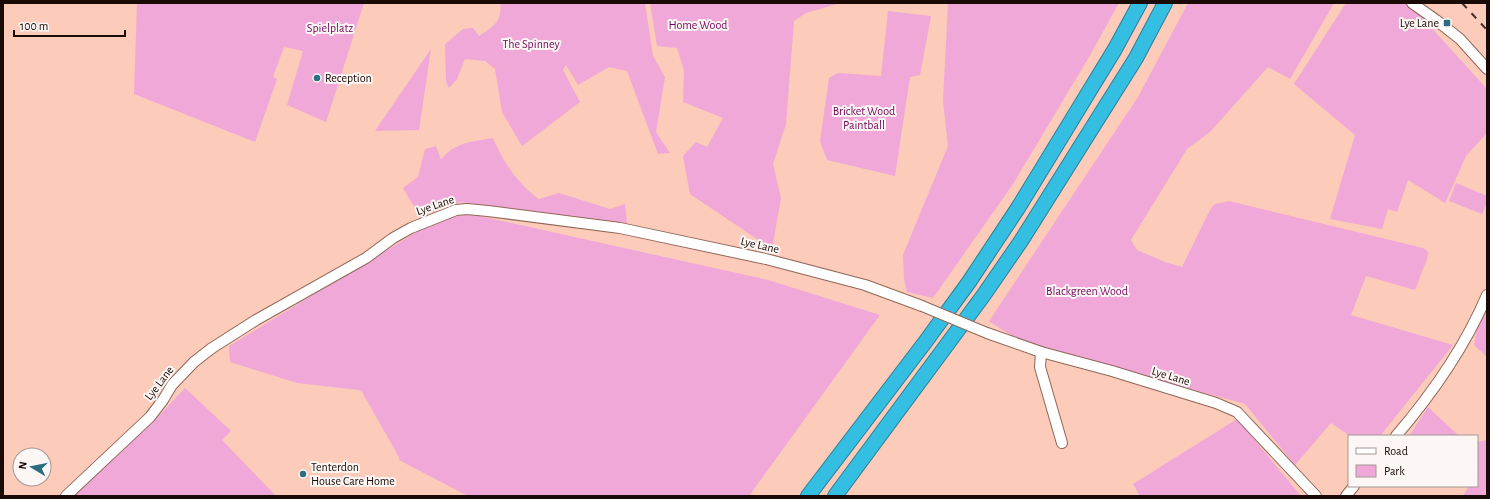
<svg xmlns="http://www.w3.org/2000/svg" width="1490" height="499" font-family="'Alegreya Sans',sans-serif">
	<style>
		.green { fill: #efa8d7 }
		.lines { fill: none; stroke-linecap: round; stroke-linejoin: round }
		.minor-casing { stroke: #916657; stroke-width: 12 }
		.highway-casing { stroke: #2b7f95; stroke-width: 16 }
		.minor { stroke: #fff; stroke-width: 10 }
		.highway { stroke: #34bee2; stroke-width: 14 }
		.rail { stroke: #442e26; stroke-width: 2; stroke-dasharray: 7 7; stroke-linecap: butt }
		.minor-bridge-casing { stroke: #916657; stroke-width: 12; stroke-linecap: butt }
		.minor-bridge { stroke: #fff; stroke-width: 10 }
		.poi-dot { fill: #2c6e81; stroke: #fcf7f5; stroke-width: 1.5 }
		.labels { text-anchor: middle; stroke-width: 4; stroke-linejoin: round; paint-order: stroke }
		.poi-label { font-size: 12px; fill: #1a0a05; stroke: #fcf7f5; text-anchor: start }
		.park-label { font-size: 12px; fill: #73065c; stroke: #fcf7f5 }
		.street-label { font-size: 12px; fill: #1a0a05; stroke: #fcf7f5 }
	</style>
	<rect width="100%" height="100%" fill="#fccbba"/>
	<g class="green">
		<path d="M137,3H364L326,122L287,105L303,51L284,47L273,77L277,79L255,142L134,94Z"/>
		<path d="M500,3H645L653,56L665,77L656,132L670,153L658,154L627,71L609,67L578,85L566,65L563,70L580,102L522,146L502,112L495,69L485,61L465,59L457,79L449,88L446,82L445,44L463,29L473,28L479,36C493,27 503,21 500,3Z"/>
		<path d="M650,3H841L806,13L794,21L786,124L773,164L781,198L772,249L690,194L683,156L696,142L707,147L723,118L683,102L684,71L677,48L657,46Z"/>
		<path d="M948,3H1119L1089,57L1013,184L933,298L907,292L904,279L903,255L948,146L943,101Z"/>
		<path d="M1188,3H1334L1290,79L1268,67L1210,132L1187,149L1131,240L1137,250L1165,262L1182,267L1211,208L1215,204L1229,201L1423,248L1428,252L1427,259L1415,290L1366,276L1351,315L1453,345L1380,436H1350L1331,423L1295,465L1245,404L1021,342L989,321L1138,97Z"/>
		<path d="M1346,3H1404L1417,12L1487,89V133L1466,156L1445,203L1408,180L1397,212L1388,209L1382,229L1330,219L1355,135L1294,84Z"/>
		<path d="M888,11L931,16L920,75L910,77L895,176L827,160L820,141L829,78L838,73L881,76Z"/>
		<path d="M431,49L419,130L375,131Z"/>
		<path d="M493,138C503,162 517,183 539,199L559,193L610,209L625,204L627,223L568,217L460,202L420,217L403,188L418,177L425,149L436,146L441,160C454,142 472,142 493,138Z"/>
		<path d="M1456,183L1487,196V203L1482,214L1449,201Z"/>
		<path d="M471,214L768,280L880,315L749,496H468L399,460V457L362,392L359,390L297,383L230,362L229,346L438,219Z"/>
		<path d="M1487,305V357L1474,345L1477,327Z"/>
		<path d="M185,388L231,431L222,440L276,496H73L156,419Z"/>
		<path d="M1428,407L1459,436H1409Z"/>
		<path d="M1237,419L1301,496H1140L1133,484Z"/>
		<path d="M1487,440V496H1463L1469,486H1477V474L1479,471L1477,470V442Z"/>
	</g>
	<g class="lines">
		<defs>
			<g id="minor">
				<path d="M1412,3L1436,20L1460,39L1487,69"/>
				<path d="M987,333L1041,352L1112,371L1216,403L1237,412L1316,496"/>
				<path d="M1041,352L1040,367L1062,443"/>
				<path d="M1396,436C1432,394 1465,347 1487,295"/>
				<path d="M66,496L150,417L163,400L172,385L194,362L212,348L256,320L366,258L393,238L411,228L456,210L467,209L488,211L620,228L766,259L865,285L922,306"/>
				<path d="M1346,496L1354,486"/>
			</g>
			<g id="highway">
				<path d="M808,496L926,341L969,282L1018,208L1115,49L1140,3"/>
				<path d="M835,496L983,296L1021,241L1136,58L1165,3"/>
			</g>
		</defs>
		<use href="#minor" class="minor-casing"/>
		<use href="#highway" class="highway-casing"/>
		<use href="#minor" class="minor"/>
		<use href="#highway" class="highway"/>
		<path class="rail" d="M1462,3L1487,30"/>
		<defs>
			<path id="minor-bridge" d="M922,306L987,333"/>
		</defs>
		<use href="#minor-bridge" class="minor-bridge-casing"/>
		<use href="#minor-bridge" class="minor-bridge"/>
	</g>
	<g class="poi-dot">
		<rect x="1443" y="19" width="8" height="8" rx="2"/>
		<circle cx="317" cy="78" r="4"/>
		<circle cx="303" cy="474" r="4"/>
	</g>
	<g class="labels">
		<g class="poi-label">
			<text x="1439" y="27" text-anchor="end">Lye Lane</text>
			<text x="325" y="82">Reception</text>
			<text x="311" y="471">Tenterdon<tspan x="311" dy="14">House Care Home</tspan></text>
		</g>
		<g class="park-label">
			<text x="698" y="29">Home Wood</text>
			<text x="330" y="32">Spielplatz</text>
			<text x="531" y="48">The Spinney</text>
			<text x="864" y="115">Bricket Wood<tspan x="864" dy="14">Paintball</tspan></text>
			<text x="1087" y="295">Blackgreen Wood</text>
		</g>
		<g class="street-label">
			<text transform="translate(435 205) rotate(-19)" y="4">Lye Lane</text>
			<text transform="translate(760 245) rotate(13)" y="4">Lye Lane</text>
			<text transform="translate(1171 376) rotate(17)" y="4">Lye Lane</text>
			<text transform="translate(159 383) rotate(-53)" y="4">Lye Lane</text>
		</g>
	</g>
	<rect width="1490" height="499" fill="none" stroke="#1a0a05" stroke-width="8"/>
	<rect x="1348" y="435" width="130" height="52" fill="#fcf7f5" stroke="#a29895"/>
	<rect x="1356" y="448" width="20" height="6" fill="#ffffff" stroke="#a29895"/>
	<text x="1384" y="455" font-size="12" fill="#1a0a05">Road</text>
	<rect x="1356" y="465" width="20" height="12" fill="#efa8d7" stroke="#a29895"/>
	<text x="1384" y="475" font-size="12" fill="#1a0a05">Park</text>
	<g transform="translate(32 467) rotate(280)"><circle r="19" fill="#fcf7f5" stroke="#a29895"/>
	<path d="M0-3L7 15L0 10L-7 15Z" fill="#2c6e81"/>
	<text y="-6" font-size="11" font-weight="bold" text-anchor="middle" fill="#1a0a05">N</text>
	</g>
	<path d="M14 30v6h111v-6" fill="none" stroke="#1a0a05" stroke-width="2"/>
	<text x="20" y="30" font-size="12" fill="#1a0a05" stroke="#fcf7f5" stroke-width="3" paint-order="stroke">100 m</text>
</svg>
